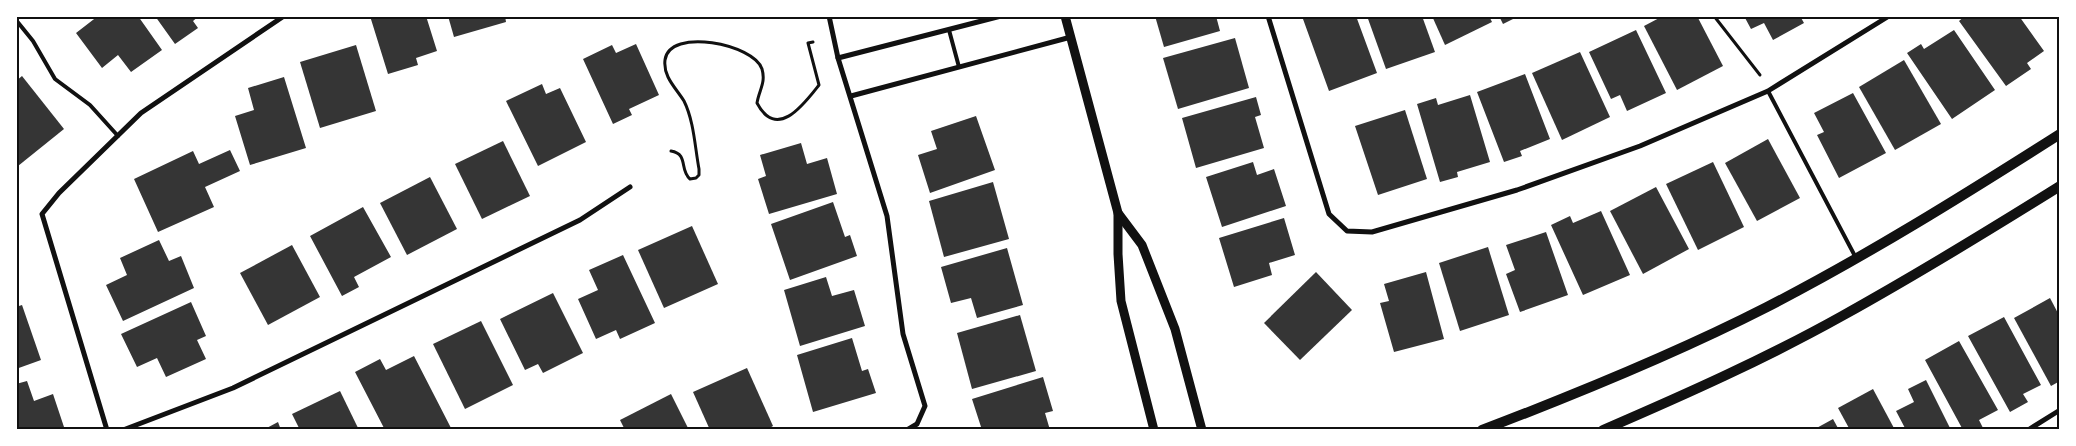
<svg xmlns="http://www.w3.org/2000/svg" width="2076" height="446" font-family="'Public Sans',sans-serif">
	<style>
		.building { fill: #353535 }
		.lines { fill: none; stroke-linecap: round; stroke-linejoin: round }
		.path { stroke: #111; stroke-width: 3 }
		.service { stroke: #111; stroke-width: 4 }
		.minor { stroke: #111; stroke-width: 5 }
		.tertiary { stroke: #111; stroke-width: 9 }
		.secondary { stroke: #111; stroke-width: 10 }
		.neatline { fill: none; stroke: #111; stroke-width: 2 }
	</style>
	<rect width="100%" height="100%" fill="#fff"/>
	<g class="building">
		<path d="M98,16H138L162,50L131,72L118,55L102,68L76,33Z"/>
		<path d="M155,16H199L193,21L198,28L175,44Z"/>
		<path d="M370,16H426L437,51L416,58L418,65L388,74Z"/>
		<path d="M448,16H505L506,22L454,37Z"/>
		<path d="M1155,16H1216L1220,31L1164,47Z"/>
		<path d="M1312,16H1325L1326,19L1334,16H1356L1377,73L1329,91L1303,19Z"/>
		<path d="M1367,16H1422L1435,52L1386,69Z"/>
		<path d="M1432,16H1489L1492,22L1445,45Z"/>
		<path d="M1499,16H1519L1503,24Z"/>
		<path d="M1663,16H1697L1723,66L1677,90L1644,26Z"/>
		<path d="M1744,16H1800L1804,23L1773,40L1764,23L1751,29Z"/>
		<path d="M1965,16H2019L2044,51L2027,63L2031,69L2006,86L1959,21Z"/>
		<path d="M1636,30L1666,93L1627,111L1620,95L1611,99L1589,52Z"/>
		<path d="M1954,30L1995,90L1952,119L1907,53L1921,44L1924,49Z"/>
		<path d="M1235,38L1249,88L1178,109L1163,58Z"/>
		<path d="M636,44L659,95L629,109L632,115L613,124L583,59L612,45L616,53Z"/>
		<path d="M356,45L376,111L320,128L300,62Z"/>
		<path d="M1580,52L1610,117L1562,140L1532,73Z"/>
		<path d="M1904,60L1941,124L1895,150L1859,87Z"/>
		<path d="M1525,74L1550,139L1520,151L1522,156L1504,162L1477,92Z"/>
		<path d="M22,76L64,129L18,166L16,163V81Z"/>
		<path d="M284,77L306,148L250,165L235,116L254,110L248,88Z"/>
		<path d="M542,84L546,94L560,88L586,142L538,166L506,101Z"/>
		<path d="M1853,93L1886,153L1839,178L1817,135L1824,132L1814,113Z"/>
		<path d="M1470,95L1490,162L1457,172L1458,177L1440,182L1417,104L1436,98L1438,105Z"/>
		<path d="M1256,97L1261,115L1255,117L1264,148L1196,168L1182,118Z"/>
		<path d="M1405,110L1427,179L1378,195L1355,126Z"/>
		<path d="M976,116L995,170L930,193L918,155L937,149L931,131Z"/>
		<path d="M1768,139L1800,198L1757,221L1725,163Z"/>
		<path d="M503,141L530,196L482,219L455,164Z"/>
		<path d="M801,143L807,164L827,158L837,194L769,214L758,179L766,176L760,155Z"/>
		<path d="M230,150L240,171L205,187L214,207L158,232L134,179L193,151L199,164Z"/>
		<path d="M1253,162L1257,175L1274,169L1286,206L1222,227L1206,177Z"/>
		<path d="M1713,162L1744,227L1698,250L1666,184Z"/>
		<path d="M430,177L457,229L407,255L380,203Z"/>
		<path d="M993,182L1009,239L944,257L929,201Z"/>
		<path d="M1656,187L1689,249L1643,274L1610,211Z"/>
		<path d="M833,202L845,237L850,235L857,256L790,280L771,224Z"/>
		<path d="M363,207L391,257L354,277L359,287L342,296L310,236Z"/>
		<path d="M1601,211L1630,275L1583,295L1551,225L1570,216L1573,223Z"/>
		<path d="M1284,218L1295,255L1269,263L1272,275L1234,287L1219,238Z"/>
		<path d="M692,226L718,284L664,308L638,250Z"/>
		<path d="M1546,232L1568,295L1520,312L1506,274L1515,270L1506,245Z"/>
		<path d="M159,240L169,261L181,256L194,288L123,321L106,285L127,275L120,258Z"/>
		<path d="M292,245L320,297L268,325L240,273Z"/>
		<path d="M1488,247L1509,315L1460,331L1439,263Z"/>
		<path d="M1007,248L1023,305L977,318L971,298L951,303L941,267Z"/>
		<path d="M623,255L655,323L620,339L616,330L596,339L578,299L598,290L589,270Z"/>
		<path d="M1316,272L1352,310L1300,360L1264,323Z"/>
		<path d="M1426,272L1444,339L1394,352L1380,303L1389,301L1384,284Z"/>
		<path d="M826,277L832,296L854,290L865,326L800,346L784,290Z"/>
		<path d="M553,293L583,353L543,373L538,364L525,370L500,319Z"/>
		<path d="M2050,298L2060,317V381L2051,386L2014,318Z"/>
		<path d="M191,302L206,336L197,340L206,359L166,377L157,358L137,367L121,334Z"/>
		<path d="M22,305L41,360L16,369V307Z"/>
		<path d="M1020,315L1036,371L972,389L957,333Z"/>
		<path d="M2004,317L2041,385L2023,394L2028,402L2010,412L1968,336Z"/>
		<path d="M481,321L513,385L465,409L433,344Z"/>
		<path d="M852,338L862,371L868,369L876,393L813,412L797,355Z"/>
		<path d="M1959,341L1998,410L1979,420L1983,428L1979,430H1963L1925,360Z"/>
		<path d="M414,356L451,428L447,430H385L355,372L380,359L386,370Z"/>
		<path d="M747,368L773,426L766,430H710L693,392Z"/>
		<path d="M1043,377L1053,411L1045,413L1050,430H1004L1003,428L982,430L972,399Z"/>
		<path d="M1926,380L1951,430H1906L1896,411L1914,402L1908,389Z"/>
		<path d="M27,381L34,401L53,394L65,430H16V384Z"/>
		<path d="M1873,389L1895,430H1850L1838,408Z"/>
		<path d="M340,391L359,430H300L292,414Z"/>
		<path d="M671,394L689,430H625L620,420Z"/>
		<path d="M1833,419L1839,430H1813Z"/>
		<path d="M278,422L281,430H263Z"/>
	</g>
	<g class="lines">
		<g class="path">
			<path d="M1714,16L1760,75"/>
			<path d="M671,151C689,154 679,170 690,179L696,178L699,175V169C695,148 694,121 684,101C676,88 663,77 665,60C669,27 754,44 762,69C766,83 759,90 757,103C777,141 804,104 819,85L808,43L813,42"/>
		</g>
		<g class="service">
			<path d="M16,20L33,41L55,79L90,105L118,136"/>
			<path d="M949,30L959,67"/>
			<path d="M1768,91L1856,258"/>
		</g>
		<g class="minor">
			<path d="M829,16L838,58L887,216L903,334L925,406L917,424L907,430"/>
			<path d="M1268,16L1329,214L1347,231L1372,232L1517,190L1640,146L1768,91L1889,16"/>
			<path d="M838,58L1001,16"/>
			<path d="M851,96L1071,37"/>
			<path d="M107,430L42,214L59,193L141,113L284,16"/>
			<path d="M123,430L233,388L580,220L630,187"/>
			<path d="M2028,430L2060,410"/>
		</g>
		<g class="tertiary">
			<path d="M1065,16L1118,213V254L1121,301L1154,430"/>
			<path d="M1118,213L1142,245L1175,329L1202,430"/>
		</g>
		<g class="secondary">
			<path d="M1482,430C1579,393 1675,354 1767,307C1868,255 1964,195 2060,134"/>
			<path d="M1603,430C1684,395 1765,359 1842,316C1916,275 1988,231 2060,186"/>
		</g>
	</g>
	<rect width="2076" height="446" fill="none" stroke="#ffffff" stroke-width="35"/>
	<rect x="18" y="18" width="2040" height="410" class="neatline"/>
</svg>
